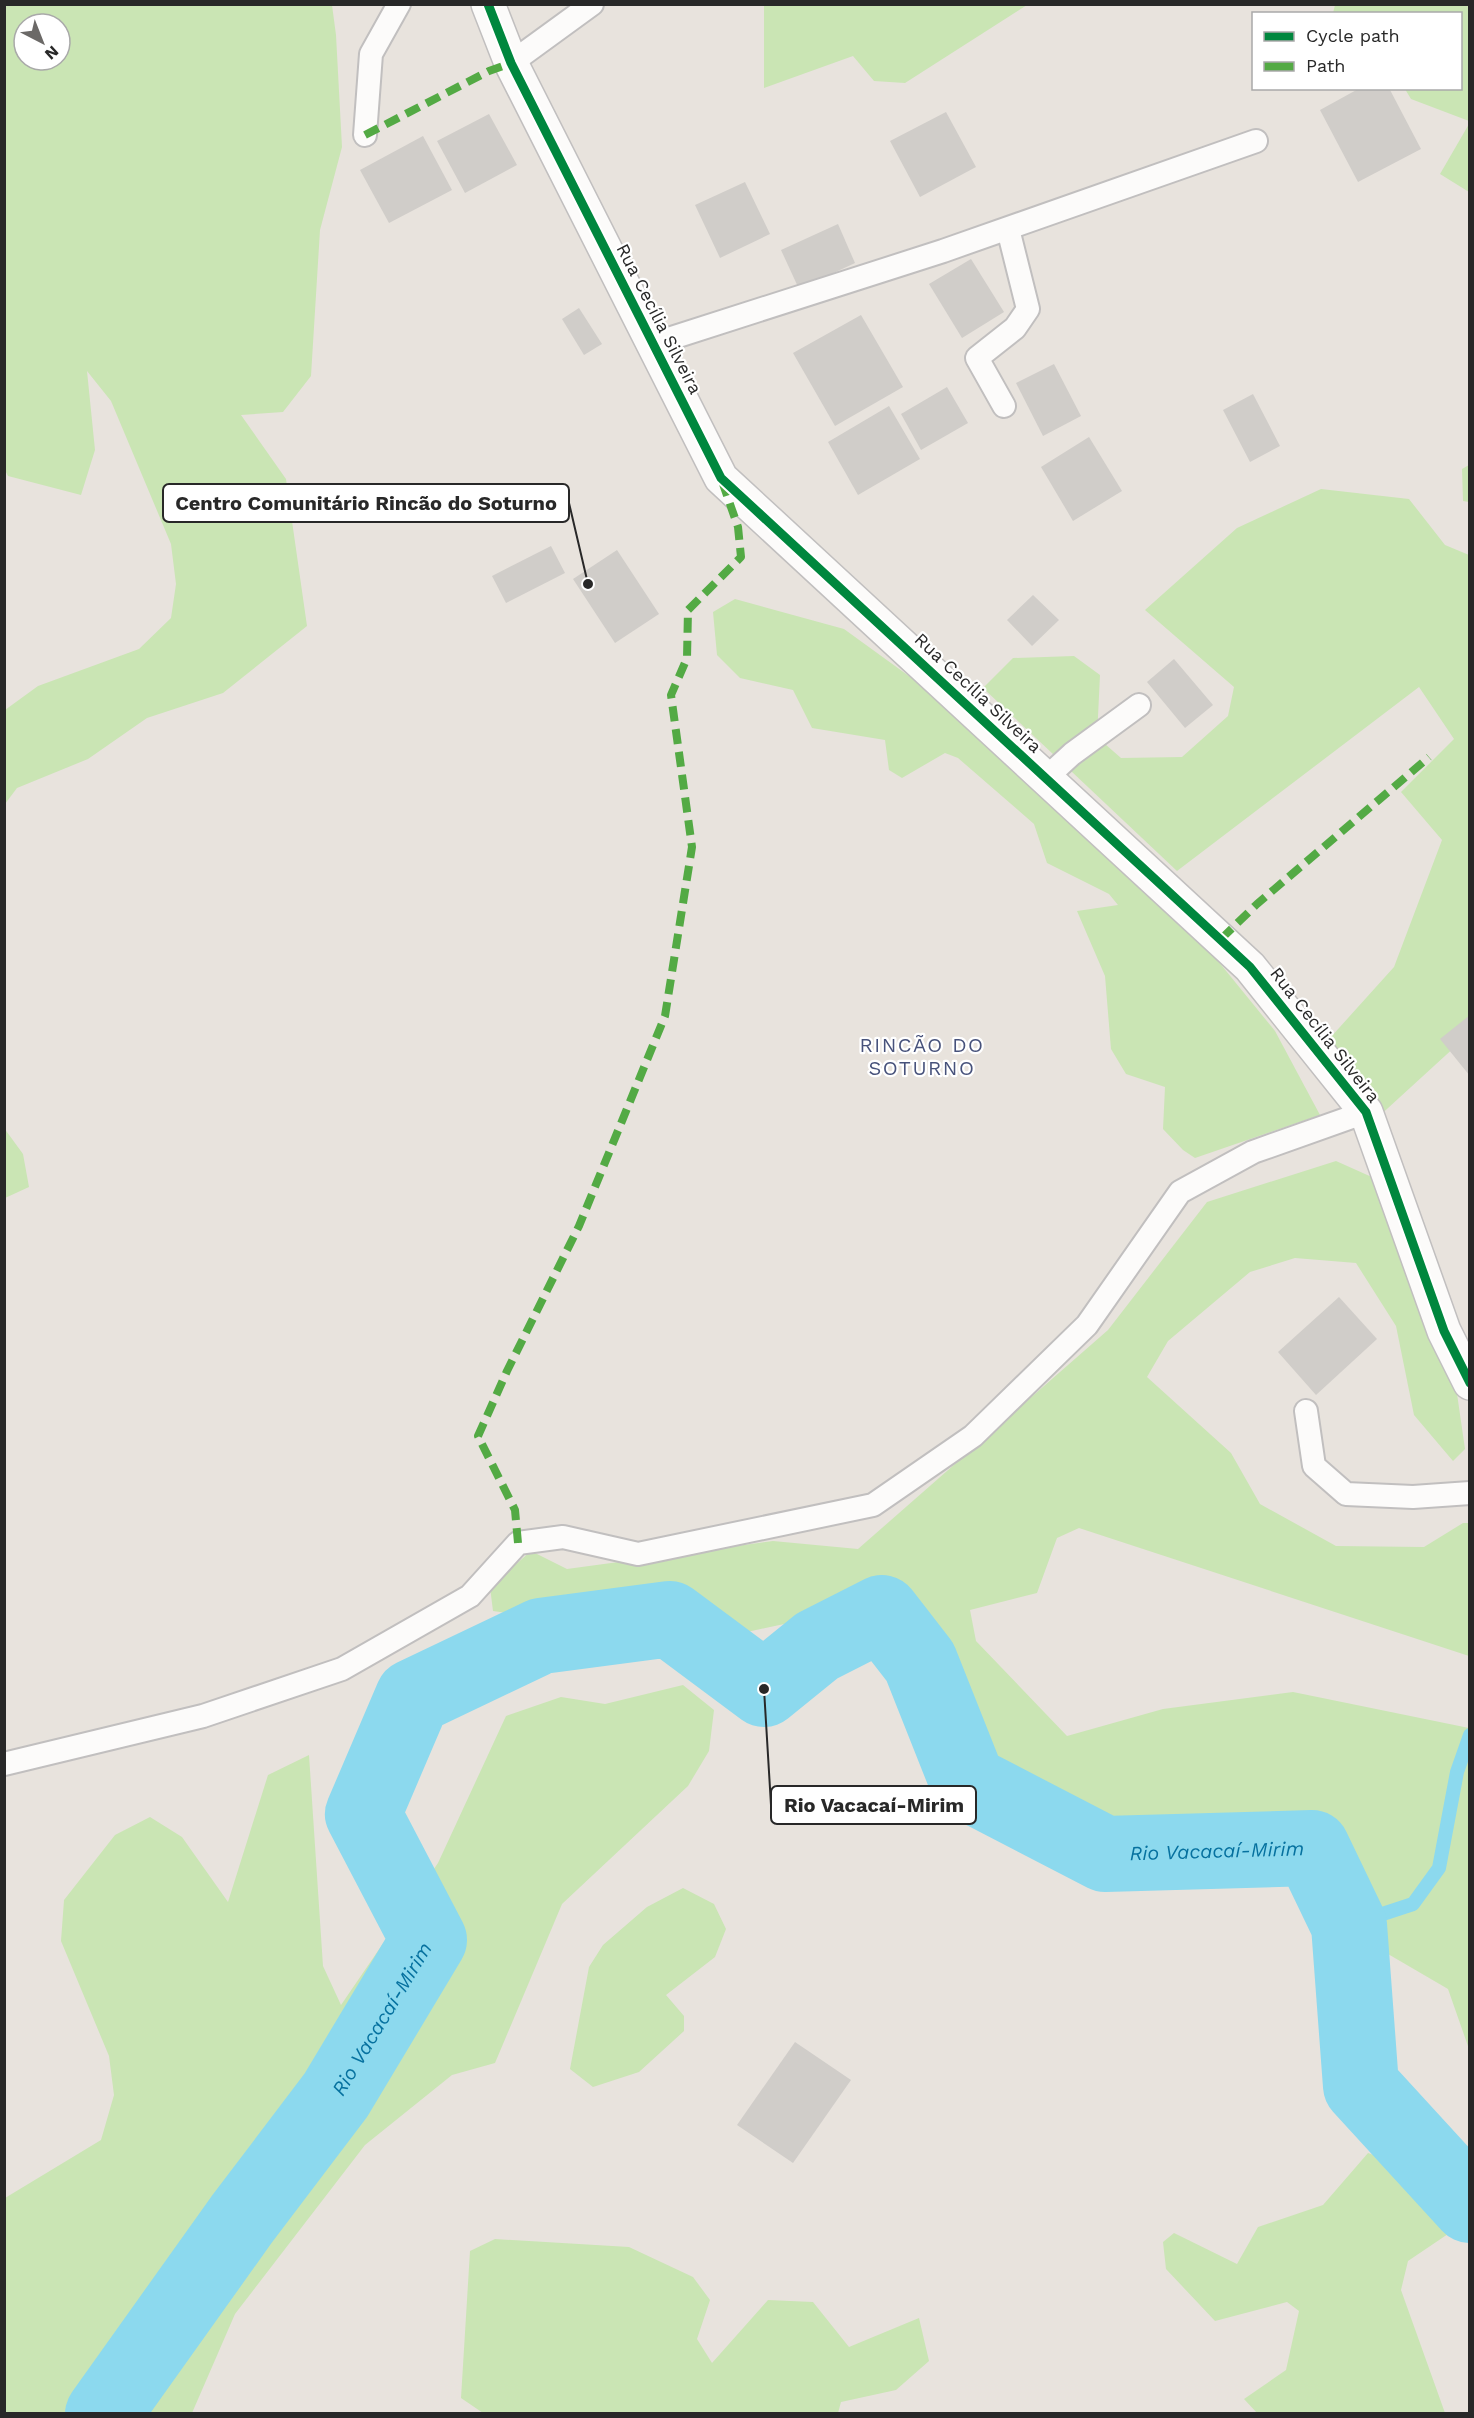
<svg xmlns="http://www.w3.org/2000/svg" width="1474" height="2418" font-family="'Work Sans',sans-serif">
	<style>
		.green { fill: #cae5b4; fill-rule: evenodd }
		.lines { fill: none; stroke-linecap: round; stroke-linejoin: round }
		.stream { stroke: #8cd9ee; stroke-width: 14 }
		.river { stroke: #8cd9ee; stroke-width: 76 }
		.building { fill: #d0cdc9 }
		.service-casing { stroke: #c1bfbf; stroke-width: 26 }
		.minor-casing { stroke: #c1bfbf; stroke-width: 36 }
		.service { stroke: #fcfbfa; stroke-width: 22 }
		.minor { stroke: #fcfbfa; stroke-width: 33 }
		.quiet { stroke: #53aa44; stroke-width: 8; stroke-dasharray: 15 8; stroke-linecap: butt }
		.cycleway-casing { stroke: #fff; stroke-width: 13 }
		.cycleway { stroke: #00873e; stroke-width: 9 }
		.labels { text-anchor: middle; stroke-width: 4.5; stroke-linejoin: round; paint-order: stroke }
		.street-label { font-size: 18px; fill: #282828; stroke: #fff }
		.neighbourhood-label { font-size: 20px; letter-spacing: 1.5px; fill: #47527b; stroke: #fff }
		.water-label { font-size: 20px; font-style: italic; fill: #06719f; stroke: #fff }
		.leader { fill: none; stroke: #282828; stroke-width: 2 }
		.callout-dot { fill: #282828; stroke: #fff; stroke-width: 2 }
		.callout { fill: #fff; stroke: #282828; stroke-width: 2 }
		.callout-label { font-size: 20px; text-anchor: middle; font-weight: bold; fill: #282828 }
	</style>
	<rect width="100%" height="100%" fill="#e8e3dd"/>
	<g class="green">
		<path d="M5,4L332,5L336,35L342,147L320,230L311,376L283,412L241,415L286,479L307,626L223,693L147,718L88,759L17,788L5,804V710L38,686L139,649L171,618L176,584L171,544L111,401L87,371L95,450L81,495L8,476L5,470ZM24,24H60V60H24Z"/>
		<path d="M764,5V4L1027,5L905,83L874,81L853,56L764,88Z"/>
		<path d="M1335,5H1469V121L1411,99L1405,89L1460,88V14L1333,13Z"/>
		<path d="M1469,124L1470,192H1469L1440,174Z"/>
		<path d="M1469,465V502L1463,501L1462,469Z"/>
		<path d="M1321,489L1409,499L1445,545L1469,555V1034L1376,1119L1330,1038L1394,967L1442,840L1401,792L1454,739L1419,687L1177,871L983,688L1013,658L1074,656L1100,675L1097,737L1121,758L1182,757L1228,716L1234,687L1145,610L1237,528Z"/>
		<path d="M735,599L844,629L953,708L1187,923L1275,1031L1320,1115L1195,1158L1183,1150L1163,1129L1165,1087L1126,1074L1111,1049L1105,976L1077,911L1118,905L1109,894L1047,863L1034,824L958,758L945,753L902,778L889,770L885,740L812,728L793,690L740,678L717,655L713,612Z"/>
		<path d="M4,1128L23,1154L29,1187L5,1198Z"/>
		<path d="M1336,1161L1374,1178L1454,1373L1465,1449L1453,1461L1414,1415L1396,1326L1356,1263L1295,1258L1250,1272L1168,1341L1147,1377L1231,1453L1260,1504L1336,1546L1424,1547L1463,1523H1469V1656L1079,1528L1057,1538L1037,1593L970,1610L976,1641L1067,1736L1163,1709L1293,1692L1469,1728V2049L1448,1989L1388,1954L1339,1886L1322,1838L1160,1841L1071,1817L1000,1781L932,1645L896,1600L733,1635L672,1598L521,1615L493,1611L490,1587L531,1551L567,1569L773,1541L858,1549L1108,1330L1207,1202Z"/>
		<path d="M683,1685L714,1710L709,1751L688,1786L562,1904L495,2063L452,2075L365,2145L235,2314L192,2413H5V2198L101,2140L114,2095L109,2056L61,1941L64,1900L115,1835L150,1817L182,1837L228,1902L268,1775L309,1755L323,1966L341,2005L438,1863L506,1716L561,1697L605,1704Z"/>
		<path d="M683,1888L714,1904L726,1929L715,1957L666,1995L684,2016V2031L639,2072L593,2087L570,2069L589,1967L603,1945L647,1907Z"/>
		<path d="M1368,2153L1421,2171L1448,2234L1408,2261L1401,2290L1445,2413H1257L1244,2399L1286,2370L1299,2311L1287,2302L1215,2321L1166,2269L1163,2242L1174,2233L1237,2264L1258,2227L1323,2205Z"/>
		<path d="M495,2239L629,2247L693,2277L710,2300L697,2339L712,2363L768,2300L813,2302L849,2347L919,2318L929,2361L896,2390L841,2402L838,2413H483L461,2398L470,2251Z"/>
	</g>
	<g class="lines">
		<path class="stream" d="M1349,1925L1413,1904L1439,1868L1457,1772L1470,1735"/>
		<path class="river" id="s1" d="M103,2414L242,2219L336,2095L429,1940L363,1814L413,1697L541,1636L670,1619L764,1689L817,1646L882,1613L920,1662L968,1783L1105,1854L1312,1848L1349,1925L1361,2086L1470,2205"/>
	</g>
	<g class="building">
		<path d="M1360,88H1389L1421,149L1358,182L1320,110Z"/>
		<path d="M946,112L976,167L920,197L890,141Z"/>
		<path d="M489,114L517,165L465,193L437,141Z"/>
		<path d="M423,136L452,190L389,223L360,170Z"/>
		<path d="M745,182L770,234L720,258L695,205Z"/>
		<path d="M838,224L855,263L799,289L781,250Z"/>
		<path d="M971,259L1004,312L962,338L929,284Z"/>
		<path d="M579,308L602,344L584,355L562,319Z"/>
		<path d="M861,315L903,387L835,426L793,353Z"/>
		<path d="M1054,364L1081,416L1043,436L1016,383Z"/>
		<path d="M947,387L968,423L921,450L901,414Z"/>
		<path d="M1253,394L1280,446L1250,462L1223,410Z"/>
		<path d="M889,406L920,459L858,495L828,442Z"/>
		<path d="M1089,437L1122,491L1073,521L1041,467Z"/>
		<path d="M551,546L565,573L506,603L492,576Z"/>
		<path d="M617,550L659,614L615,643L573,579Z"/>
		<path d="M1033,595L1059,620L1032,646L1007,620Z"/>
		<path d="M1174,659L1213,705L1185,728L1147,682Z"/>
		<path d="M1470,1015V1076L1440,1039Z"/>
		<path d="M1339,1297L1377,1339L1316,1395L1278,1352Z"/>
		<path d="M795,2042L851,2080L793,2163L737,2125Z"/>
	</g>
	<g class="lines">
		<defs>
			<g id="service">
				<path d="M511,63L592,4"/>
				<path d="M365,135L371,54L399,4"/>
				<path d="M653,344L943,251L1256,141"/>
				<path d="M1004,406L977,358L1015,328L1028,309L1008,229"/>
				<path d="M1046,778L1072,754L1139,705"/>
				<path d="M1306,1411L1314,1466L1346,1494L1413,1497L1470,1493"/>
				<path d="M4,1764L203,1716L342,1669L470,1596L518,1543L563,1537L638,1554L873,1505L973,1436L1087,1325L1180,1192L1253,1152L1366,1112"/>
			</g>
			<path id="minor" d="M488,4L511,63L721,478L1250,967L1366,1112L1444,1331L1470,1383"/>
		</defs>
		<use href="#service" class="service-casing"/>
		<use href="#minor" class="minor-casing"/>
		<use href="#service" class="service"/>
		<use href="#minor" class="minor"/>
		<g class="quiet">
			<path d="M365,135L489,71L511,63"/>
			<path d="M1221,939L1257,904L1429,757"/>
			<path d="M518,1543L515,1510L478,1436L507,1371L579,1226L665,1016L692,847L671,695L687,658L688,610L741,557L738,527L723,484"/>
		</g>
		<defs>
			<path id="cycleway" d="M488,4L511,63L721,478L1250,967L1366,1112L1444,1331L1470,1383"/>
		</defs>
		<use href="#cycleway" class="cycleway-casing"/>
		<use href="#cycleway" class="cycleway"/>
	</g>
	<g class="labels">
		<g class="street-label">
			<text transform="translate(659 319) rotate(63)" y="6">Rua Cecília Silveira</text>
			<text transform="translate(978 693) rotate(43)" y="6">Rua Cecília Silveira</text>
			<text transform="translate(1325 1035) rotate(52)" y="6">Rua Cecília Silveira</text>
		</g>
		<g class="neighbourhood-label">
			<text x="922" y="1052">RINCÃO DO<tspan x="922" dy="23">SOTURNO</tspan></text>
		</g>
		<g class="water-label">
			<text dy="7" stroke="none"><textPath href="#s1" startOffset="1834">Rio Vacacaí-Mirim</textPath></text>
			<text dy="7" stroke="none"><textPath href="#s1" startOffset="484">Rio Vacacaí-Mirim</textPath></text>
		</g>
	</g>
	<path class="leader" d="M588 584L569 503M764 1689L771 1805"/>
	<g class="callout-dot">
		<circle cx="588" cy="584" r="6"/>
		<circle cx="764" cy="1689" r="6"/>
	</g>
	<g class="callout">
		<rect x="163" y="484" width="406" height="38" rx="6"/>
		<rect x="771" y="1786" width="205" height="38" rx="6"/>
	</g>
	<g class="callout-label">
		<text x="366" y="510">Centro Comunitário Rincão do Soturno</text>
		<text x="874" y="1812">Rio Vacacaí-Mirim</text>
	</g>
	<rect width="1474" height="2418" fill="none" stroke="#282828" stroke-width="12"/>
	<rect x="1252" y="12" width="210" height="78" fill="#ffffff" stroke="#a9a9a9" stroke-width="1.5"/>
	<rect x="1264" y="32" width="30" height="9" fill="#00873e" stroke="#a9a9a9" stroke-width="1.5"/>
	<text x="1306" y="42" font-size="18" fill="#282828">Cycle path</text>
	<rect x="1264" y="62" width="30" height="9" fill="#53aa44" stroke="#a9a9a9" stroke-width="1.5"/>
	<text x="1306" y="72" font-size="18" fill="#282828">Path</text>
	<g transform="translate(42 42) rotate(138)"><circle r="28" fill="#ffffff" stroke="#a9a9a9" stroke-width="1.5"/>
	<path d="M0-4.5L10 22L0 15L-10 22Z" fill="#6b6967"/>
	<text y="-9" font-size="16" font-weight="bold" text-anchor="middle" fill="#282828">N</text>
	</g>
</svg>
